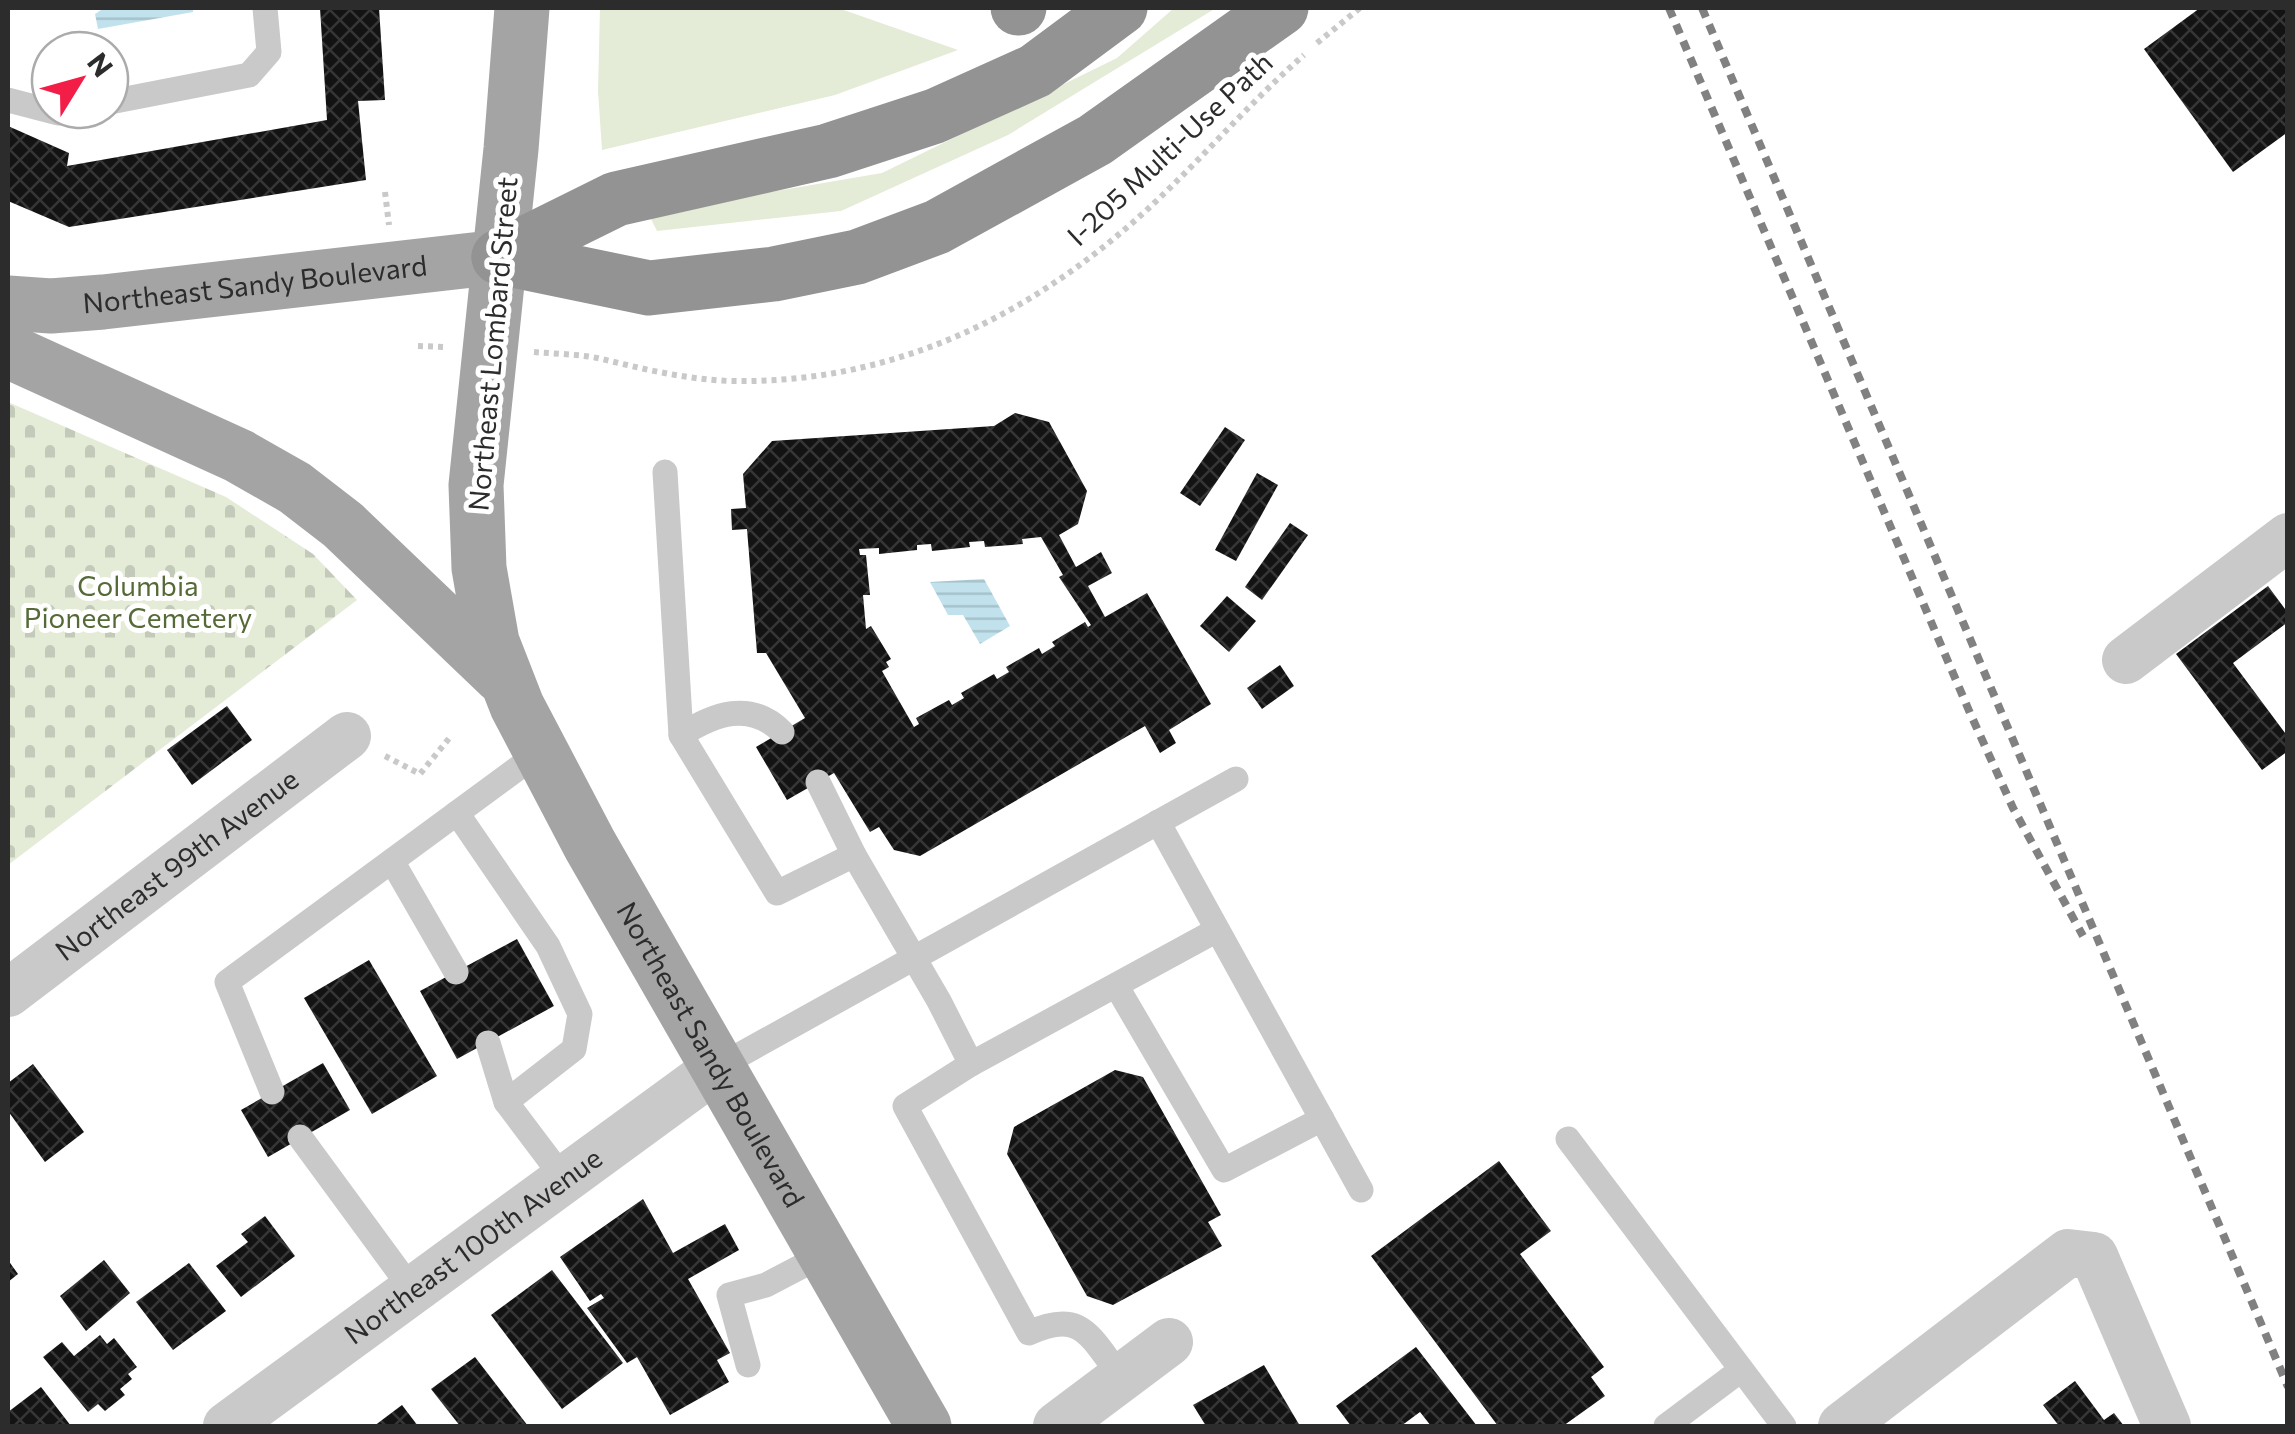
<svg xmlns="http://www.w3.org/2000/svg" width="2295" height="1434" font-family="Commissioner,sans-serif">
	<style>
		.grass { fill: #e4ebd7 }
		.cemetery { fill: url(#cemetery-stones) }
		.water { fill: url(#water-rules) }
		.building { fill: url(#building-cross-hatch); fill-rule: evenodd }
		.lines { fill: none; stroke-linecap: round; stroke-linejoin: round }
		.path { stroke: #c9c9c9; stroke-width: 6; stroke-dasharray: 5 5; stroke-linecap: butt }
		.service { stroke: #c9c9c9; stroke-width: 25 }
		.minor { stroke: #c9c9c9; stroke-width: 48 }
		.primary { stroke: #a4a4a4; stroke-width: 55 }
		.motorway { stroke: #939393; stroke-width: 55 }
		.rail { stroke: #818181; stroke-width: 8; stroke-dasharray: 10 8; stroke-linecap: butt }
		.labels { text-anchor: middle; stroke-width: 10; stroke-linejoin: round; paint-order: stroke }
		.street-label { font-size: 28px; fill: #2c2c2c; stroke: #fff }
		.park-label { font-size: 28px; fill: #556a36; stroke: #fff }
	</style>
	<defs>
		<pattern id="cemetery-stones" width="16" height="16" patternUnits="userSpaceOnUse" patternTransform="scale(2.5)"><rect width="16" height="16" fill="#e4ebd7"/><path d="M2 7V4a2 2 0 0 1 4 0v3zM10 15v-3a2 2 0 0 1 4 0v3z" fill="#c4cab9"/></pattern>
		<pattern id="water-rules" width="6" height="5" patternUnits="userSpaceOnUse" patternTransform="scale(2.5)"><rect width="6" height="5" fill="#c1e2ed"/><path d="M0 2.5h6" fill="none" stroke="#a6c2cb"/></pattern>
		<pattern id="building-cross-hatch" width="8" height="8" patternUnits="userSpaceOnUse" patternTransform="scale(2.5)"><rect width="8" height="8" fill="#131313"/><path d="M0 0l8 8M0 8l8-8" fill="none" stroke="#363636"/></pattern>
	</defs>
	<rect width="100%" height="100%" fill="#fff"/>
	<g class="grass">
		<path d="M600,8H838L958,50L835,95L602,150L598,91Z"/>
		<path d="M1174,8H1216L1008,135L841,211L657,231L648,213L882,173L1117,58Z"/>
	</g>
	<path class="cemetery" d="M8,402L226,497L313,554L357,600L8,865Z"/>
	<g class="water">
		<path d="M104,8H193V12L98,29L95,14Z"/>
		<path d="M984,579L1010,626L980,644L963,615H948L930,582Z"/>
	</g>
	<g class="building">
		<path d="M320,8H379L385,100L358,101L366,180L69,227L8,201V126L69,153L67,166L327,120Z"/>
		<path d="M2200,8H2288V132L2233,172L2144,49Z"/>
		<path d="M1015,413L1049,422L1087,491L1078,524L1059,535L1076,567L1101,552L1112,573L1088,586L1105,617L1147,593L1211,704L1169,730L1176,743L1160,753L1145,726L920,856L894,850L879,827L870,832L834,773L787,800L756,747L805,718L766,653H757L747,529L732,530L731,509L746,508L743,474L772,441L994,426ZM1041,537L1063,575L1059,577L1091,625L1088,627L1085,622L1052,642L1055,646L1042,654L1039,648L1006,667L1009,672L997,679L994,674L961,693L964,698L952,705L949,700L916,718L919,724L914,727L882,671L889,667L886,662L891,659L871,626L866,629L863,595H870L866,555H860L859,549L879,548V554L917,550V545L931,544L932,551L970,547L969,542L984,541L985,547L1023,544L1022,539Z"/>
		<path d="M1225,427L1245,440L1200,506L1180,493Z"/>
		<path d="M1257,473L1278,485L1236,561L1215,550Z"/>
		<path d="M1290,523L1308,535L1262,600L1245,587Z"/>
		<path d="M2268,586L2288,613V622L2233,663L2288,737V751L2262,770L2176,654Z"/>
		<path d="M1227,596L1256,621L1229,652L1200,626Z"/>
		<path d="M1280,665L1294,686L1262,709L1247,688Z"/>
		<path d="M227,706L252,740L192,785L167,750Z"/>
		<path d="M517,939L554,1006L457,1059L420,991Z"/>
		<path d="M369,960L437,1076L372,1114L304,998Z"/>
		<path d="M323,1063L350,1110L268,1157L241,1110Z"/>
		<path d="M33,1064L84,1132L45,1162L8,1111V1083Z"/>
		<path d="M1115,1070L1143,1077L1221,1215L1208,1222L1222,1246L1113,1305L1087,1296L1007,1154L1014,1127Z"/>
		<path d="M1499,1161L1551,1231L1520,1254L1604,1367L1591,1377L1605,1396L1563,1426H1498L1371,1256Z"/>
		<path d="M643,1199L673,1253L725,1224L739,1250L688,1279L730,1353L717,1360L729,1382L670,1415L637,1357L627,1363L587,1308L604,1298L601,1294L590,1301L560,1257Z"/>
		<path d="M265,1216L295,1256L241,1297L216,1266L248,1242L241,1234Z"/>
		<path d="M8,1260L18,1274L8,1282Z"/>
		<path d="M104,1260L130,1293L86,1331L60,1296Z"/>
		<path d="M189,1263L226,1311L173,1350L136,1302Z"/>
		<path d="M552,1270L623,1363L562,1409L491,1315Z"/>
		<path d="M100,1335L107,1344L114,1338L137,1367L128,1374L132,1379L120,1389L125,1395L105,1411L98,1404L88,1412L43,1357L62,1342L74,1356Z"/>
		<path d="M1416,1347L1477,1426H1431L1420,1412L1401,1426H1351L1336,1406Z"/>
		<path d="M475,1357L528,1426H460L431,1389Z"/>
		<path d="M1264,1365L1300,1426H1206L1193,1405Z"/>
		<path d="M2075,1381L2104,1420L2114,1413L2124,1426H2059L2043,1405Z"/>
		<path d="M41,1387L71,1426H8V1412Z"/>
		<path d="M402,1405L418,1426H374Z"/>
	</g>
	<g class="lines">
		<g class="path">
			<path d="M1317,43L1360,8"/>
			<path d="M385,192L389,225"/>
			<path d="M418,346L446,347"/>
			<path d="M534,352C556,354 580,354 602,359C643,369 685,379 729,381C880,384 1010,327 1124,230C1188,176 1241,110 1304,55"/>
			<path d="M385,756L420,774L451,736"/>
		</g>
		<g class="service">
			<path d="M8,100L58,113L71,110"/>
			<path d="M110,102L249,75L269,52L265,8"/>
			<path d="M665,472L681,735L777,893L854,855L939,1001L971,1064"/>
			<path d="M681,735C714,714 750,700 782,732"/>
			<path d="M818,782L854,855"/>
			<path d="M457,813L548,946L580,1014L574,1049L506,1102L564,1179"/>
			<path d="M1158,822L1361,1190"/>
			<path d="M392,861L456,972"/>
			<path d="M1117,987L1224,1170L1322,1119"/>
			<path d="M488,1043L506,1102"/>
			<path d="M718,1067L1236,779"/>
			<path d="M272,1092L227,982L540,752"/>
			<path d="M300,1137L413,1291"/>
			<path d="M1568,1139L1784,1426"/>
			<path d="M748,1365L729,1295L766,1285L825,1254"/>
			<path d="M1122,1378C1090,1338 1083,1308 1029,1333L905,1106L971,1064L1217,930"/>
			<path d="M1666,1426L1741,1370"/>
		</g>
		<g class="minor">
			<path d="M2126,660L2288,537"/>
			<path id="s1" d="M8,993L347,736"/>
			<path id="s2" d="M227,1426L718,1067"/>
			<path d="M1057,1426L1169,1342"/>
			<path d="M1842,1426L2068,1253L2094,1256L2167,1426"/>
		</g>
		<g class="primary">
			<path id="s3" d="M522,8L511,149L476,485L479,568L492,642L517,706L590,845L924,1426"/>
			<path id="s4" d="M8,303L51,306L103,302L499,257"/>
			<path d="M8,351L239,456L295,488L343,525L501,676"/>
		</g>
		<g class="motorway">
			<path d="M1018,8H1019"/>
			<path d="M499,257L649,288L774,274L857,257L937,227L1095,140L1281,8"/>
			<path d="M499,257L616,199L828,151L935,116L1035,71L1120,8"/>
		</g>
		<g class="rail">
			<path d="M1669,8L1970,713L2013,808L2083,936"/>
			<path d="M1702,8L2288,1387"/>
		</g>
	</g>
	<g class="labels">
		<g class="street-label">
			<text transform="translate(1170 149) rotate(-43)" y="10">I-205 Multi-Use Path</text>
			<text dy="10" stroke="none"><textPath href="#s4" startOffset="248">Northeast Sandy Boulevard</textPath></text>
			<text transform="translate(493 344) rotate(-85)" y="10">Northeast Lombard Street</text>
			<text dy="10" stroke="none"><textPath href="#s1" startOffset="212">Northeast 99th Avenue</textPath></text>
			<text dy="10" stroke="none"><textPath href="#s3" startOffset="1105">Northeast Sandy Boulevard</textPath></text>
			<text dy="10" stroke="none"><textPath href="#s2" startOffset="305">Northeast 100th Avenue</textPath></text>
		</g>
		<g class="park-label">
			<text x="138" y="596">Columbia<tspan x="138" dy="32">Pioneer Cemetery</tspan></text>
		</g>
	</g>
	<rect width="2295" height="1434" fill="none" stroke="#2c2c2c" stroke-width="20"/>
	<g transform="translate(80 80) rotate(53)"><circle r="48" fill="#ffffff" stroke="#ababab" stroke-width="2.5"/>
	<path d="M0-8L18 38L0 25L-18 38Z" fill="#f21e48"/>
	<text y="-15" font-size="28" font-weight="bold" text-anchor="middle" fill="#2c2c2c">N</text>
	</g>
</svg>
